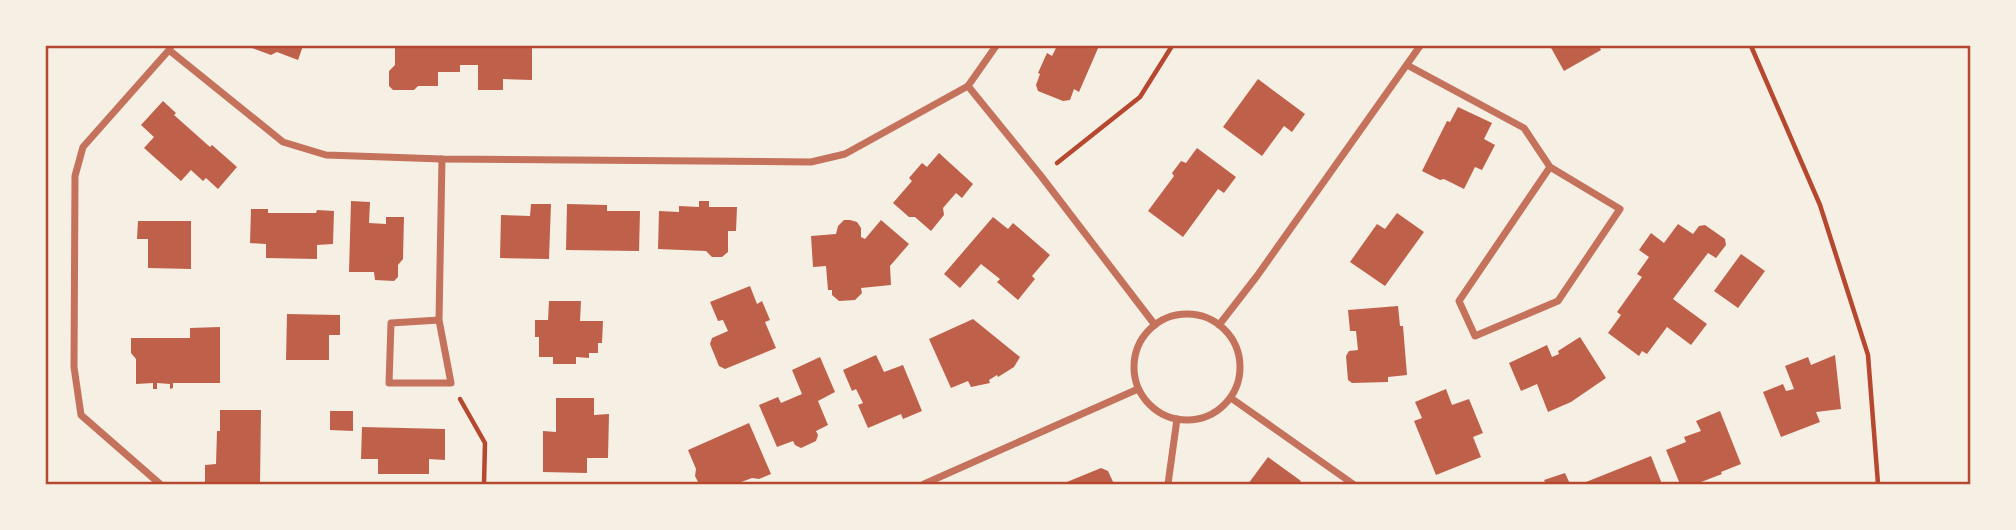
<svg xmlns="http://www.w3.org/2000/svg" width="2016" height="530" font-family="'Playfair Display',serif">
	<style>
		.building { fill: #bf614a }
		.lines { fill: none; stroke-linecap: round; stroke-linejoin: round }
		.path { stroke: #b5482f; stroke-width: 4.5 }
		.minor { stroke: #c5725c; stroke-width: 7 }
		.neatline { fill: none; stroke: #b5482f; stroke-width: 2.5 }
	</style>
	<rect width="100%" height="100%" fill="#f6efe4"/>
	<g class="building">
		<path d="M247,46H303L298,60L277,52L271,55Z"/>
		<path d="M399,46H532V80L503,79V90H478V65H460V72H438V86H418L414,90H393L389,86V71L395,65V47Z"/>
		<path d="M1057,46H1099L1079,92L1074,89L1070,100L1063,101L1038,91L1036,85L1040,74L1038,73L1047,53L1052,56Z"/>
		<path d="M1550,46H1599L1601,50L1564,71Z"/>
		<path d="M1258,79L1305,114L1292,132L1284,126L1262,156L1223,127Z"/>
		<path d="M163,101L176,113L174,115L210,147L212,145L237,167L218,189L206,178L203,181L191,170L181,181L144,148L154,137L141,125Z"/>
		<path d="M1458,107L1492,123L1484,139L1495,145L1482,170L1475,167L1464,189L1444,179L1440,180L1422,171L1447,121L1450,122Z"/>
		<path d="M1197,148L1236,177L1224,193L1218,189L1183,237L1148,211L1174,176L1172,173L1181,161L1186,163Z"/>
		<path d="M939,153L973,184L962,198L956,193L943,208L944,215L931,231L915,217H909L893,203L912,181L909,178L922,163L927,167Z"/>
		<path d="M351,201L370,202L369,223L386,224V217H404L403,259L398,265V277L394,281L375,280L374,272H349Z"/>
		<path d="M699,201H709V207H737L736,231H728V252L722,257H712L706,251L658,249L659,211L679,212V206L699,207Z"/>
		<path d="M531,204H551L549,259L500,258L501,215L530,216Z"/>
		<path d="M567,204L607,205V211H640L639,251L566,250Z"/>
		<path d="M251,209H268V213H316L317,210L334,211L333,244L317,245V259L266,258V244L250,243Z"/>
		<path d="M1397,213L1424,232L1385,286L1350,262L1377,224L1385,229Z"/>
		<path d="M993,217L1008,229L1013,223L1050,255L1032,276L1035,279L1018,300L997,282L1000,279L981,264L960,288L944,274Z"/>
		<path d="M844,220H850L857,222L861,228V237L865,239L881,220L909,244L890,266L891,285L861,288L862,293L855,300L839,301L832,295V290H828L826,266L813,267L811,236L836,234L838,226Z"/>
		<path d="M138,221H191V269L148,268V239H137Z"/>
		<path d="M1678,224L1693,234L1699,226L1705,225L1725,239L1726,245L1716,258L1708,253L1673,299L1707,324L1691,345L1667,327L1647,354L1642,351L1639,356L1608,333L1621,315L1617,312L1642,277L1637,274L1649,257L1639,250L1651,233L1664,243Z"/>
		<path d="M1741,254L1765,271L1738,308L1714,291Z"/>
		<path d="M750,286L757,304L762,301L770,320L765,322L776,348L725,369L719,366L710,344L712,338L728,331L723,320L718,321L710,302Z"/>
		<path d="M549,301H581L580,321H603L602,343H598V353H589V358L576,357V364H553V357H539V337H535V320H548Z"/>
		<path d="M1398,306L1400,326H1403L1407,375L1388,377V382L1352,383L1348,380L1346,356L1349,351L1358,350L1356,331H1350L1348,310Z"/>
		<path d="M287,314L340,315V335H329V360H286Z"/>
		<path d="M973,319L1020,357L1014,367L998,377L997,375L989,380L990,383L971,387L968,381L951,388L929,339Z"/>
		<path d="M220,327V383H173V388L170,389V384L157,383V389H153V383L136,384V359L131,353V338H190V328Z"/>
		<path d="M1580,337L1606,378L1571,402L1548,412L1537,384L1521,391L1509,363L1547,345L1552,357L1559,354L1558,351Z"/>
		<path d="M876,355L884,372L903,365L922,411L903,419L901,414L868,428L858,405L863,403L856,389L852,391L843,370Z"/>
		<path d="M1835,355L1841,409L1816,412L1820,422L1781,437L1763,392L1783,384L1786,391L1794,389L1785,366L1808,357L1811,365Z"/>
		<path d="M820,357L835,392L818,401L828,425L816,431L818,435L816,441L801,448L795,445L793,441L777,447L759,405L778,397L781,403L802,394L792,370Z"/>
		<path d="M1446,389L1452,405L1469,399L1483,433L1473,437L1481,457L1436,475L1414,421L1422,418L1415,402Z"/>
		<path d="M556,398H594V415L609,414L608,458H587V473L543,472V431L556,432Z"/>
		<path d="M220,410H261L260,484H205V465L216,464L217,431H220Z"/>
		<path d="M330,411H353V431L330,430Z"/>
		<path d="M1720,411L1741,464L1721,472L1722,474L1696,484H1680L1666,450L1686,442L1684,437L1701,431L1696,421Z"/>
		<path d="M749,423L771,474L759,479L752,478L736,484H699L695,476L696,469L688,450Z"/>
		<path d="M362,427L445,429V460L429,459V474H378V459H361Z"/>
		<path d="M1651,456L1662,484H1587L1586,482Z"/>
		<path d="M1268,457L1301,481L1298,484H1248Z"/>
		<path d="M1101,468L1108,471L1114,484H1062Z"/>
		<path d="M1565,473L1570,484H1546L1544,480Z"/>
	</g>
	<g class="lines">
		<g class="path">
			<path d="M1751,46L1820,205L1868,355L1878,484"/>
			<path d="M1057,163L1140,97L1172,46"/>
			<path d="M460,399L485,443L484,484"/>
		</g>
		<g class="minor">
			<path d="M171,46L169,50L283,142L326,155L442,159L811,162L845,154L968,86"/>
			<path d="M996,46L968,86L1041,176L1155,325"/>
			<path d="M1407,65L1524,128L1550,167L1620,209L1558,301L1475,336L1459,301L1550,167"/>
			<circle cx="1187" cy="367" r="53"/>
			<path d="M439,320L391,323L389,383H451L439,320L442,159"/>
			<path d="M1219,325L1257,276L1420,46"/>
			<path d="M1231,398L1353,484"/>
			<path d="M160,484L81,415L74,367L75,176L83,147L169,50"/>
			<path d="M924,484L1138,389"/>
			<path d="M1168,484L1177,419"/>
		</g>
	</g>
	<rect width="2016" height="530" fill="none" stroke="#f6efe4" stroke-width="94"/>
	<rect x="47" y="47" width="1922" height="436" class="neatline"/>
</svg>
